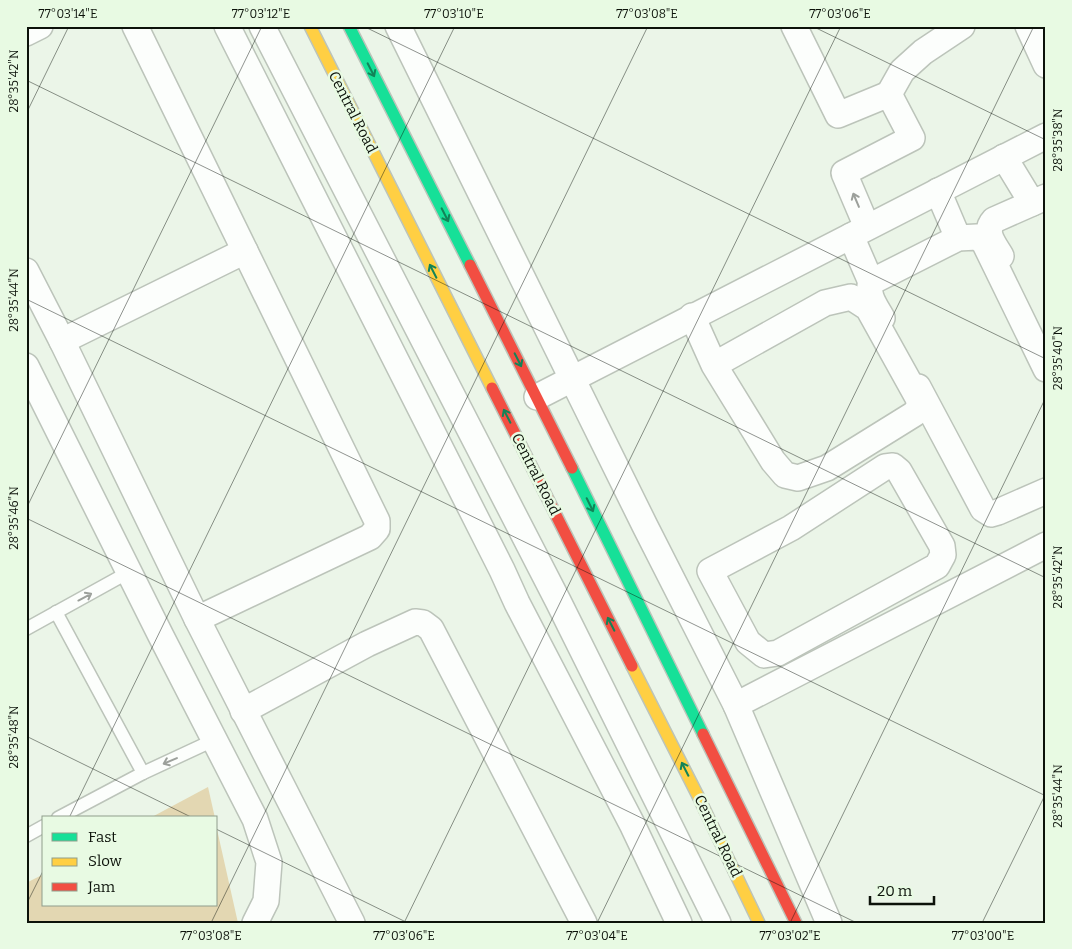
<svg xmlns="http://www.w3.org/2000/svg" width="1072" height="949" font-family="Bitter,serif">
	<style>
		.green { fill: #e3d7b2 }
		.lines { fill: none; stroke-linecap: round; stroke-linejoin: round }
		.lane-casing { stroke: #bcc4ba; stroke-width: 15 }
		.street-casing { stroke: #bcc4ba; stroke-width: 28 }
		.fast-casing { stroke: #bcc4ba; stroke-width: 14 }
		.slow-casing { stroke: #bcc4ba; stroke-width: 14 }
		.jam-casing { stroke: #bcc4ba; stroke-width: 14 }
		.lane { stroke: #fcfefc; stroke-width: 12 }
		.street { stroke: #fcfefc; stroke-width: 25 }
		.fast { stroke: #16e098; stroke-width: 11 }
		.slow { stroke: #ffcf43; stroke-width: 11 }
		.jam { stroke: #f24e42; stroke-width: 11 }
		.oneway { stroke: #128358 }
		.oneway2 { stroke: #9ca09b }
		.ticks { fill: none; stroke: #0c120a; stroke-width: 1; stroke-opacity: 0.45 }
		.labels { text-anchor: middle; stroke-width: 5; stroke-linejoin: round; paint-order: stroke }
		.street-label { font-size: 15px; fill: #0c120a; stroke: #e8fae3 }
		.neatline { fill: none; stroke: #0c120a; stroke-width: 2 }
		.ticks-label { font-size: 12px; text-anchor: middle; fill: #0c120a }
	</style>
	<rect width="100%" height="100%" fill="#ebf5e8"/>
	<g class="green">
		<path d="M208,787L215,818H150Z"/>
		<path d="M216,825L238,923H26V883L44,874V905H216Z"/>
	</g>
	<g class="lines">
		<defs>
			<g id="lane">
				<path d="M56,612L143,773"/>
				<path d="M26,629L129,572"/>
				<path d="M58,818L143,773L214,740"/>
				<path d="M26,836L44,826"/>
			</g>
			<g id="street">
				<path d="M135,26L377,521V529L370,537L197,619"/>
				<path d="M227,26L502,570L517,603L632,824L679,923"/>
				<path d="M262,26L558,601L718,923"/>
				<path d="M398,26L645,526L736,705L829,923"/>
				<path d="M794,26L838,115L889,94L912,138L844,173L867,227"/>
				<path d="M1028,26L1046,65"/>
				<path d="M26,33L40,26"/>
				<path d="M889,94L902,71L923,52L962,26"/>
				<path d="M1004,157L1032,203"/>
				<path d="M938,191L958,238"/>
				<path d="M851,236L871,282"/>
				<path d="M1001,256C994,244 983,232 994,220L1046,197"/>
				<path d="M26,271L62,341L197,619L352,923"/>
				<path d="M692,316L714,365L773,461L785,475L798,478L827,468L914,414L920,407L918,398L868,308L851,297L825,303L714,365"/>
				<path d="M882,318C876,307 866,295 871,282L958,238L977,237L984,242L1046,369"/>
				<path d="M62,341L245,251"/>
				<path d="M26,366L161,636L255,819L269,862L266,901L255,923"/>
				<path d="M918,387L983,509L991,514L998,512L1046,491"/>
				<path d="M537,397L1046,136"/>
				<path d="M893,466L899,471L942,546L943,555L937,566L778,653L764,655L748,642L710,571L791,528L885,467Z"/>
				<path d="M736,705L1046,545"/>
				<path d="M243,711L367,644L415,622L423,623L431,629L584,923"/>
			</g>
			<g id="fast">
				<path d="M349,26L470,265"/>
				<path d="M572,468L703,734"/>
			</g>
			<g id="slow">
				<path d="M310,26L492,388"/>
				<path d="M632,666L699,798L759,923"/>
			</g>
			<g id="jam">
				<path d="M470,265L572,468"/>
				<path d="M492,388L632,666"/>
				<path d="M703,734L796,923"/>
			</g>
		</defs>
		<use href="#lane" class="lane-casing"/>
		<use href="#street" class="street-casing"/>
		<use href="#fast" class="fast-casing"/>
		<use href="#slow" class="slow-casing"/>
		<use href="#jam" class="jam-casing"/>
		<use href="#lane" class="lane"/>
		<use href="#street" class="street"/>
		<use href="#fast" class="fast"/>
		<use href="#slow" class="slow"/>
		<use href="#jam" class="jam"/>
	</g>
	<defs><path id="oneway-shaft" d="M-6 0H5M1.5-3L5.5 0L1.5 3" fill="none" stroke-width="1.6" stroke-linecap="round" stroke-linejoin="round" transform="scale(1.25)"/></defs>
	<g class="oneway">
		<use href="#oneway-shaft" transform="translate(371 70) rotate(63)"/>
		<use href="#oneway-shaft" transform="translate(445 215) rotate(63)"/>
		<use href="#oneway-shaft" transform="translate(433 271) rotate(-117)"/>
		<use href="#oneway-shaft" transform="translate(518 360) rotate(63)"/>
		<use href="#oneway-shaft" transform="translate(507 416) rotate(-117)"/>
		<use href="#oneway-shaft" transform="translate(590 505) rotate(64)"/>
		<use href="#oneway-shaft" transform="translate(611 624) rotate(-117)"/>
		<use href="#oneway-shaft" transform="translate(685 769) rotate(-117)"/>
	</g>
	<g class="oneway2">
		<use href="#oneway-shaft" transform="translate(856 200) rotate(-113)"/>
		<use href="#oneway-shaft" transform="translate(85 597) rotate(-28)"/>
		<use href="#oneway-shaft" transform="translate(170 761) rotate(157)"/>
	</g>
	<path class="ticks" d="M363,26L1046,359M812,26L1046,140M26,80L1046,578M26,114L69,26M26,299L1046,796M26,509L262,26M26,518L857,923M26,736L193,818M69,818L455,26M216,829L408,923M26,905L44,869M211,923L648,26M404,923L841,26M597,923L1034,26M790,923L1046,397M982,923L1046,793"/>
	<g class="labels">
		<g class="street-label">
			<text transform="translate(353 112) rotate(63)" y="5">Central Road</text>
			<text transform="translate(536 474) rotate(63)" y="5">Central Road</text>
			<text transform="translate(718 836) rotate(64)" y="5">Central Road</text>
		</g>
	</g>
	<rect width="1072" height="949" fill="none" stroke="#e8fae3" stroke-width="55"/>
	<rect x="42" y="816" width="175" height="90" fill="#e8fae3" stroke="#909d8c"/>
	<rect x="52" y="833" width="25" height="8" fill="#16e098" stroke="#909d8c"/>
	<text x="88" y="842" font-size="15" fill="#0c120a">Fast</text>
	<rect x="52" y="858" width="25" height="8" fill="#ffcf43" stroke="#909d8c"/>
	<text x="88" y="866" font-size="15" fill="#0c120a">Slow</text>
	<rect x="52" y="883" width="25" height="8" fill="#f24e42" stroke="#909d8c"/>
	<text x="88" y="892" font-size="15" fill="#0c120a">Jam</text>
	<path d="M870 896v8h64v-8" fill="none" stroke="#0c120a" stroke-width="2.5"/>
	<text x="877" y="896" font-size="15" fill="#0c120a" stroke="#e8fae3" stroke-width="4" paint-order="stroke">20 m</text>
	<rect x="28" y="28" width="1016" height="894" class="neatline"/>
	<g class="ticks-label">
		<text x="68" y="18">77°03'14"E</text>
		<text x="261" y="18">77°03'12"E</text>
		<text x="454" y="18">77°03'10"E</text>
		<text x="647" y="18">77°03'08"E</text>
		<text x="840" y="18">77°03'06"E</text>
		<text transform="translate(14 81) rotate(-90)" y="4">28°35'42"N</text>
		<text transform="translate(1058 140) rotate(-90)" y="4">28°35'38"N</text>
		<text transform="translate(14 300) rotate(-90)" y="4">28°35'44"N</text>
		<text transform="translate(1058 358) rotate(-90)" y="4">28°35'40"N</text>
		<text transform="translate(14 518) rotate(-90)" y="4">28°35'46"N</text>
		<text transform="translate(1058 577) rotate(-90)" y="4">28°35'42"N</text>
		<text transform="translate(14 737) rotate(-90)" y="4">28°35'48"N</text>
		<text transform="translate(1058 796) rotate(-90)" y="4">28°35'44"N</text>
		<text x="211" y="940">77°03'08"E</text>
		<text x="404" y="940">77°03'06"E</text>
		<text x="597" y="940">77°03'04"E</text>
		<text x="790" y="940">77°03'02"E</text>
		<text x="983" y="940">77°03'00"E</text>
	</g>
</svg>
